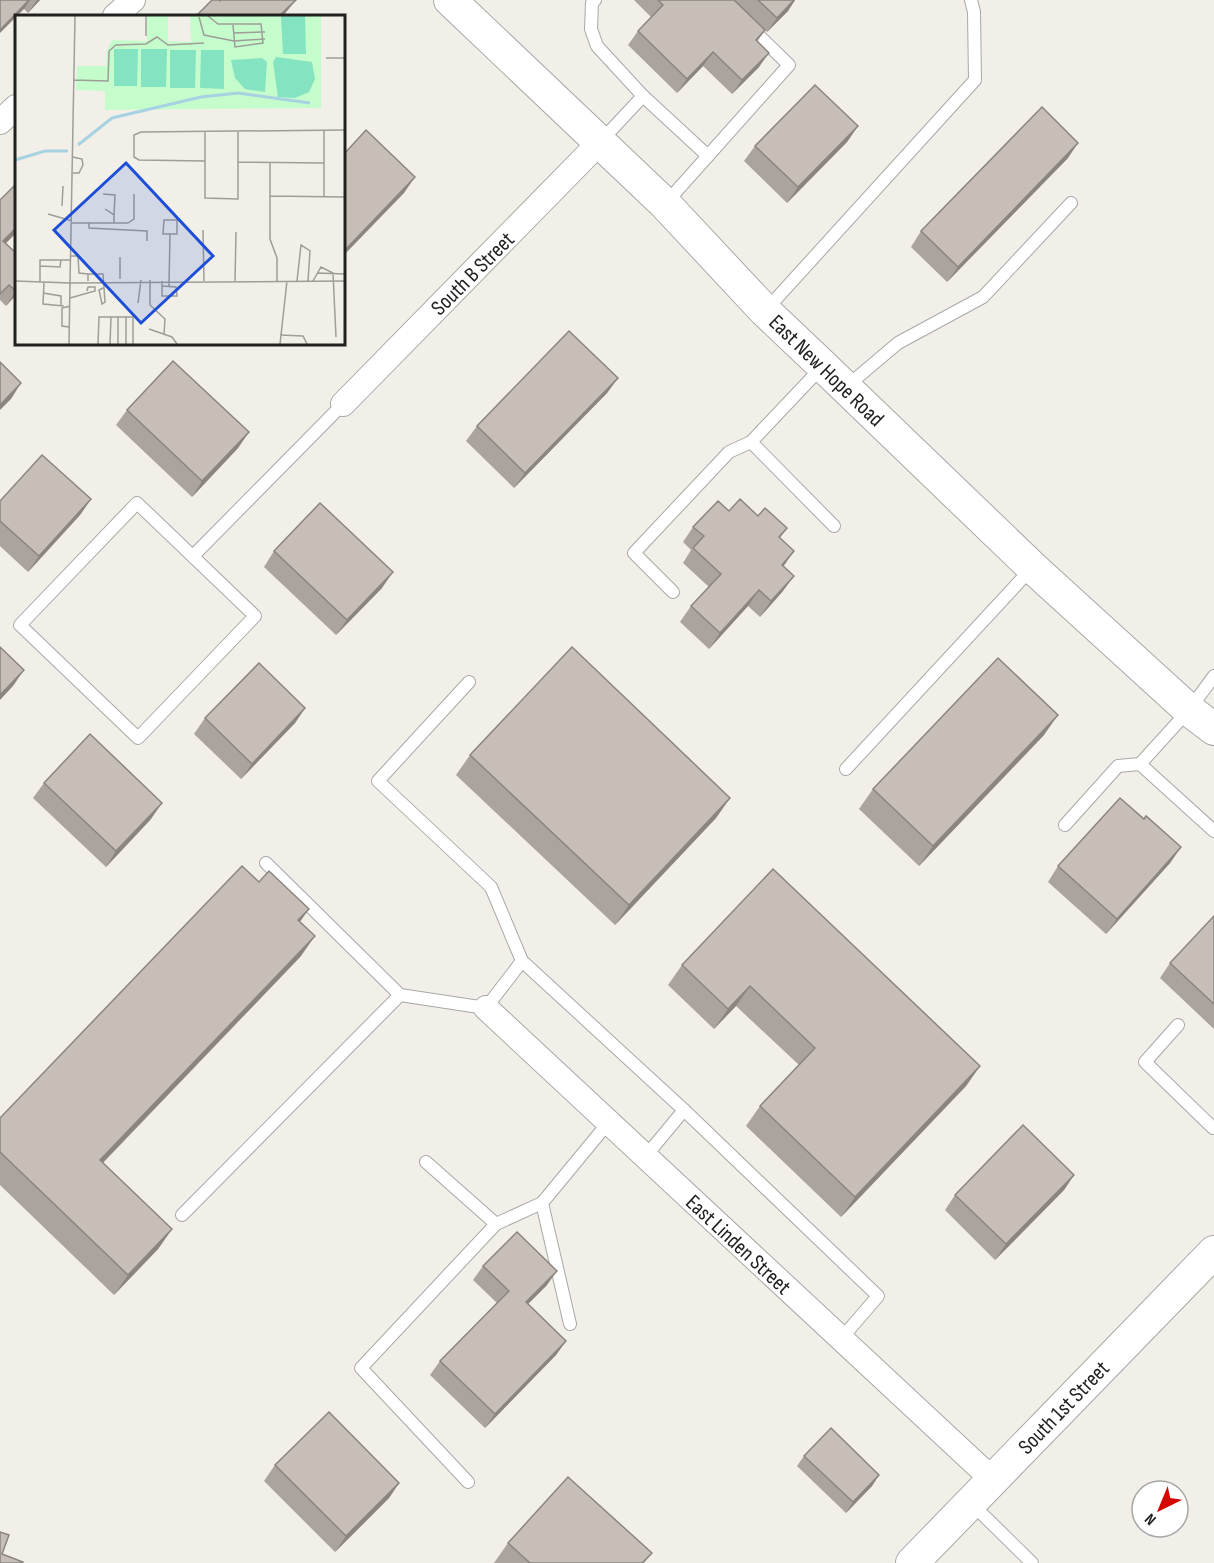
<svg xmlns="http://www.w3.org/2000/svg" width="1214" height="1563" font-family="'Sofia Sans Condensed',sans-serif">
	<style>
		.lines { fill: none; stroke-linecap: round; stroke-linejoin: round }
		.service-casing { stroke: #a8a8a8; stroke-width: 14 }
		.minor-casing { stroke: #a8a8a8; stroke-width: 26 }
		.tertiary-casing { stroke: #a8a8a8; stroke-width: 34 }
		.service { stroke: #fff; stroke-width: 12 }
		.minor { stroke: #fff; stroke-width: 24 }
		.tertiary { stroke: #fff; stroke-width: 32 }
		.wall { fill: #aba39d }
		.shaded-wall { fill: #8b8580 }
		.building { fill: #c7beb7; stroke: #8b8580; stroke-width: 1.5 }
		.labels { text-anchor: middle; stroke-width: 5; stroke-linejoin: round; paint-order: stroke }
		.street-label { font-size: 22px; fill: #212121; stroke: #fff }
		.inset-river { fill: none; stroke: #a7d2e1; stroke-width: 3 }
		.inset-road { fill: none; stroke: #9e9d98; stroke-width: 1.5 }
		.view { fill: #1d4ed8; fill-opacity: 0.15; stroke: #1d4ed8; stroke-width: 3 }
		.inset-edge { fill: none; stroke: #212121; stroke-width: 3 }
	</style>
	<rect width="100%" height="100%" fill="#f2efe8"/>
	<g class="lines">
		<defs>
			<g id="service">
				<path d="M595,0L592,3L591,29L597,46L643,96L708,156"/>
				<path d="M601,141L643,96"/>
				<path d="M665,204L789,65L749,26"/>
				<path d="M766,310L975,80L974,12L971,0"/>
				<path d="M822,367L751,442L834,526"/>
				<path d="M846,387L898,343L983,297L1071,203"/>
				<path d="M137,503L255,616L138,738L20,625Z"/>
				<path d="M193,556L343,404"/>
				<path d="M673,592L634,553L729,452L751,442"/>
				<path d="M1214,676L1189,710L1140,764L1214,831"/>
				<path d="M469,682L378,781L491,887L522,961L684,1110L878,1296L841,1339"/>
				<path d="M846,769L1032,568"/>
				<path d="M1065,825L1118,766L1140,764"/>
				<path d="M266,863L400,995"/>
				<path d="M1178,1025L1145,1062L1213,1128"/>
				<path d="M645,1157L684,1110"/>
				<path d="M426,1162L496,1224"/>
				<path d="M182,1215L400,995L486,1008L522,961"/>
				<path d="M570,1324L542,1203L608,1123"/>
				<path d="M468,1482L361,1368L496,1224L542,1203"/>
				<path d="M971,1503L1032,1563"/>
			</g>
			<g id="minor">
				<path d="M115,16L133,0"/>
				<path d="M0,122L16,107"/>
				<path d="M343,404L600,142"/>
				<path d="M486,1008L993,1480"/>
			</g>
			<g id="tertiary">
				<path d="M450,0L665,204L765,311L823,366L1032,567L1189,710L1214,729"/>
				<path d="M912,1563L1214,1252"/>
			</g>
		</defs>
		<use href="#service" class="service-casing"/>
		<use href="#minor" class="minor-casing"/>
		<use href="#tertiary" class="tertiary-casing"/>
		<use href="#service" class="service"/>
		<use href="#minor" class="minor"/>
		<use href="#tertiary" class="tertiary"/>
	</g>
	<g class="wall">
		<path d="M0,0H40L28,13L24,9Z"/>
		<path d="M634,0H795L788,11L767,32L765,30L757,42L759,67L732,94L703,66L677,93L628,45L638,31L651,17Z"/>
		<path d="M858,126L847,142L787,203L744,161L755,146Z"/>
		<path d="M1068,158L947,282L911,247L921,231Z"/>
		<path d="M16,184V233L6,243L16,295L6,306L0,300V200Z"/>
		<path d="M618,378L607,393L514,488L466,441L477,426Z"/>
		<path d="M127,410L249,432L238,448L192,497L116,425Z"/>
		<path d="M91,499L80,515L28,572L0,546V501Z"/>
		<path d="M729,511L758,516L787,528L780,538L783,566V591L760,617L748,606L709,649L680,622L691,606L709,587L683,563L691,550L683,542L693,527Z"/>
		<path d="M274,551L382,588L336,635L264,567Z"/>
		<path d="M305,708L295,723L241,779L194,734L205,718Z"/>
		<path d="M1044,735L919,866L859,809L873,789Z"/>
		<path d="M470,755L730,798L716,818L615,925L456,775Z"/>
		<path d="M44,783L151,819L106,867L33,798Z"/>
		<path d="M1144,819L1181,847L1170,863L1106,934L1048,882L1058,866Z"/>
		<path d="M773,869L980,1066L966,1086L841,1217L746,1126L760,1106L799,1065L736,1006L714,1029L668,985L682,965Z"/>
		<path d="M1214,916V1029L1160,978L1170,963Z"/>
		<path d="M300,922L301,956L103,1163L172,1229L158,1249L114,1295L0,1185V1118Z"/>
		<path d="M1074,1175L1064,1190L995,1260L945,1210L955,1195Z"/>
		<path d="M483,1266L547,1285L528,1304L566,1341L556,1355L485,1428L430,1375L440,1361L497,1303L473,1280Z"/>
		<path d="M804,1456L879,1475L872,1486L846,1513L797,1466Z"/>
		<path d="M275,1465L399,1483L389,1498L335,1552L264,1481Z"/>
		<path d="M508,1543L652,1553L644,1563H494Z"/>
	</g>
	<g class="shaded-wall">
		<path d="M29,0H30L24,9L0,33V30Z"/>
		<path d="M37,0H40L28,13Z"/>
		<path d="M296,0L283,16H279Z"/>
		<path d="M794,0H795L788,11L767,32L777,18Z"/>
		<path d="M713,52L703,66L677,93L687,79Z"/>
		<path d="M769,53L759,67L732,94L742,80Z"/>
		<path d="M858,126L847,142L787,203L798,187Z"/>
		<path d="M1078,143L1068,158L947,282L958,267Z"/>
		<path d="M415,177L404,193L344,255V251Z"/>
		<path d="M16,228V233L0,249L3,241Z"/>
		<path d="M16,291V295L6,306Z"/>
		<path d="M618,378L607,393L514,488L525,473Z"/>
		<path d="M21,383L11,399L0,410V405Z"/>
		<path d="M249,432L238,448L192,497L202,481Z"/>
		<path d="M91,499L80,515L28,572L39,556Z"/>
		<path d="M794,551L783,567L782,565Z"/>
		<path d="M393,572L382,588L336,635L347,620Z"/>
		<path d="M794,576L783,591L760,617L771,601Z"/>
		<path d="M759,590L748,606L709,649L720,633Z"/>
		<path d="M24,670L13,686L0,700V695Z"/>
		<path d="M305,708L295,723L241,779L252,764Z"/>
		<path d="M1058,715L1044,735L919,866L933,846Z"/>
		<path d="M730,798L716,818L615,925L629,905Z"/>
		<path d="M162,803L151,819L106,867L116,851Z"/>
		<path d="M1181,847L1170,863L1106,934L1117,919Z"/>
		<path d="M309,909L295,929L298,920Z"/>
		<path d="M315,936L301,956L86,1180L100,1160Z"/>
		<path d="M750,986L736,1006L714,1029L728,1009Z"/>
		<path d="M980,1066L966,1086L841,1217L855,1197Z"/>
		<path d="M1074,1175L1064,1190L995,1260L1006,1244Z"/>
		<path d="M172,1229L158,1249L114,1295L128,1275Z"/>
		<path d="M557,1271L547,1285L516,1316L526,1302Z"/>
		<path d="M566,1341L556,1355L485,1428L495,1414Z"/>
		<path d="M879,1475L872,1486L846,1513L853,1502Z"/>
		<path d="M399,1483L389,1498L335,1552L346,1536Z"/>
	</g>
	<g class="building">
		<path d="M0,0H29L0,30Z"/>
		<path d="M212,0H219L220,1L221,0H296L279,16H196Z"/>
		<path d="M658,0H734L765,30L756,40L769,53L742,80L713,52L687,79L638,31L663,5Z"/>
		<path d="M758,0H794L777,18Z"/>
		<path d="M815,85L858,126L798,187L755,146Z"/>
		<path d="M1042,107L1078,143L958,267L921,231Z"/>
		<path d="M366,130L415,177L344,251V154Z"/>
		<path d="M16,184V228L3,241L16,253V291L9,285L0,294V200Z"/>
		<path d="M569,331L618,378L525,473L477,426Z"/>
		<path d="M173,361L249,432L202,481L127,410Z"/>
		<path d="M0,362L21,383L0,405Z"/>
		<path d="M42,455L91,499L39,556L0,521V501Z"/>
		<path d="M740,499L758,516L765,508L787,528L779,537L794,551L782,565L794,576L771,601L759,590L720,633L691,606L721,574L693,548L704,536L693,527L718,501L729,511Z"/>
		<path d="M320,503L393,572L347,620L274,551Z"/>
		<path d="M0,647L24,670L0,695Z"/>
		<path d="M572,647L730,798L629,905L470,755Z"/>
		<path d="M998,658L1058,715L933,846L873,789Z"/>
		<path d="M259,663L305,708L252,764L205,718Z"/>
		<path d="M90,734L162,803L116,851L44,783Z"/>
		<path d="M1120,798L1144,819L1146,816L1181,847L1117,919L1058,866Z"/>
		<path d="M242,866L259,882L269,871L309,909L298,920L315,936L100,1160L172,1229L128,1275L0,1152V1118Z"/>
		<path d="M773,869L980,1066L855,1197L760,1106L815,1048L750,986L728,1009L682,965Z"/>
		<path d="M1214,916V1004L1170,963Z"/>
		<path d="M1023,1125L1074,1175L1006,1244L955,1195Z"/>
		<path d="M517,1232L557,1271L526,1302L566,1341L495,1414L440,1361L509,1291L483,1266Z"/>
		<path d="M329,1412L399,1483L346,1536L275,1465Z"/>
		<path d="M831,1428L879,1475L853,1502L804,1456Z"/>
		<path d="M568,1477L652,1553L642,1563H530L508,1543Z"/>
		<path d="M0,1532L9,1535L2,1554L23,1562V1563H0Z"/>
	</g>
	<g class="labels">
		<g class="street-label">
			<text transform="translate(472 273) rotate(-45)" y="8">South B Street</text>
			<text transform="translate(827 370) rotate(44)" y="8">East New Hope Road</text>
			<text transform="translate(739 1244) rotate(43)" y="8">East Linden Street</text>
			<text transform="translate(1063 1407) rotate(-46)" y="8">South 1st Street</text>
		</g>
	</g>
	<g transform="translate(15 15)">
		<rect width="330" height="330" fill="#f2efe8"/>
		<path d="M132,1H153V26L176,27L175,1H306V93L90,95V76L61,75L62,51H91L92,35L97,25L132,26Z" fill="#c5fccb"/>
		<path d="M266,1H290L291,39H268ZM99,34H123L122,71H99ZM126,34H152L151,72H126ZM155,35H181L180,73H155ZM186,35H209V74L185,73ZM261,42L297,47L300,64L294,77L280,83L263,82L258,47ZM247,43L252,47L250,77L230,74L220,63L216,45Z" fill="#84e3c1"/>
		<path class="inset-river" d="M63,130L97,103L186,82L223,78L295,88M0,145L30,136H53"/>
		<path class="inset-road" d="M60,1L55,268L330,266M193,1L203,9H246L248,28L220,32L218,10M184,2L189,20L219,26L250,24M218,18L250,17M131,21V1M311,43H330M59,65L93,66L94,36L101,30L131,29L142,22L153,30L189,28M190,116V183L223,184V117M190,146L124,145L119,142V120L126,117L330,115M223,147L309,148M255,148V224L262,243V266M58,158H64L68,150L67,144L58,142M88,179L100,180L99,200M255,181L330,182M309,182V115M47,191L48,171M90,194L99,200V208M33,199L57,206M149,205H162V219H148ZM57,208H113M74,208V213L132,216V226M113,208L119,204V179M188,215L189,266M56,241H63L64,258L73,259M105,242V264M25,251L45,252L46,245M302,258L330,259M135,265V290L150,304L149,319M0,266L55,268L54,329M25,266V245H56M73,266V259H88L90,287L87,289L84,275L88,273M147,266V281H162L161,272L147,271M220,266L221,217M282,266L286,230L295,236L293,266M298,266L306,252L318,258L321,322M29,267L28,289L49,291M154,271L155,219M28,278L46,281V291M55,283L80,276V272H73L72,276M123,288L126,265M54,312L47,311V293L55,291M134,314L157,322L162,329M265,320L288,321L292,329M83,329L84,302H118V329M95,329L96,302M103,329V302M111,329V302M265,329L272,266"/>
		<path class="view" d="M111,148L198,241L126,308L39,215Z"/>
		<rect width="330" height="330" class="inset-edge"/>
	</g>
	<g transform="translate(1160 1509) rotate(223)"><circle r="28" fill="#ffffff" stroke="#a6a6a6" stroke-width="1.5"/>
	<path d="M0-4.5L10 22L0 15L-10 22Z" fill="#d30700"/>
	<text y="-9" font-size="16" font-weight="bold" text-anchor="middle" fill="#212121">N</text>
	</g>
</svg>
